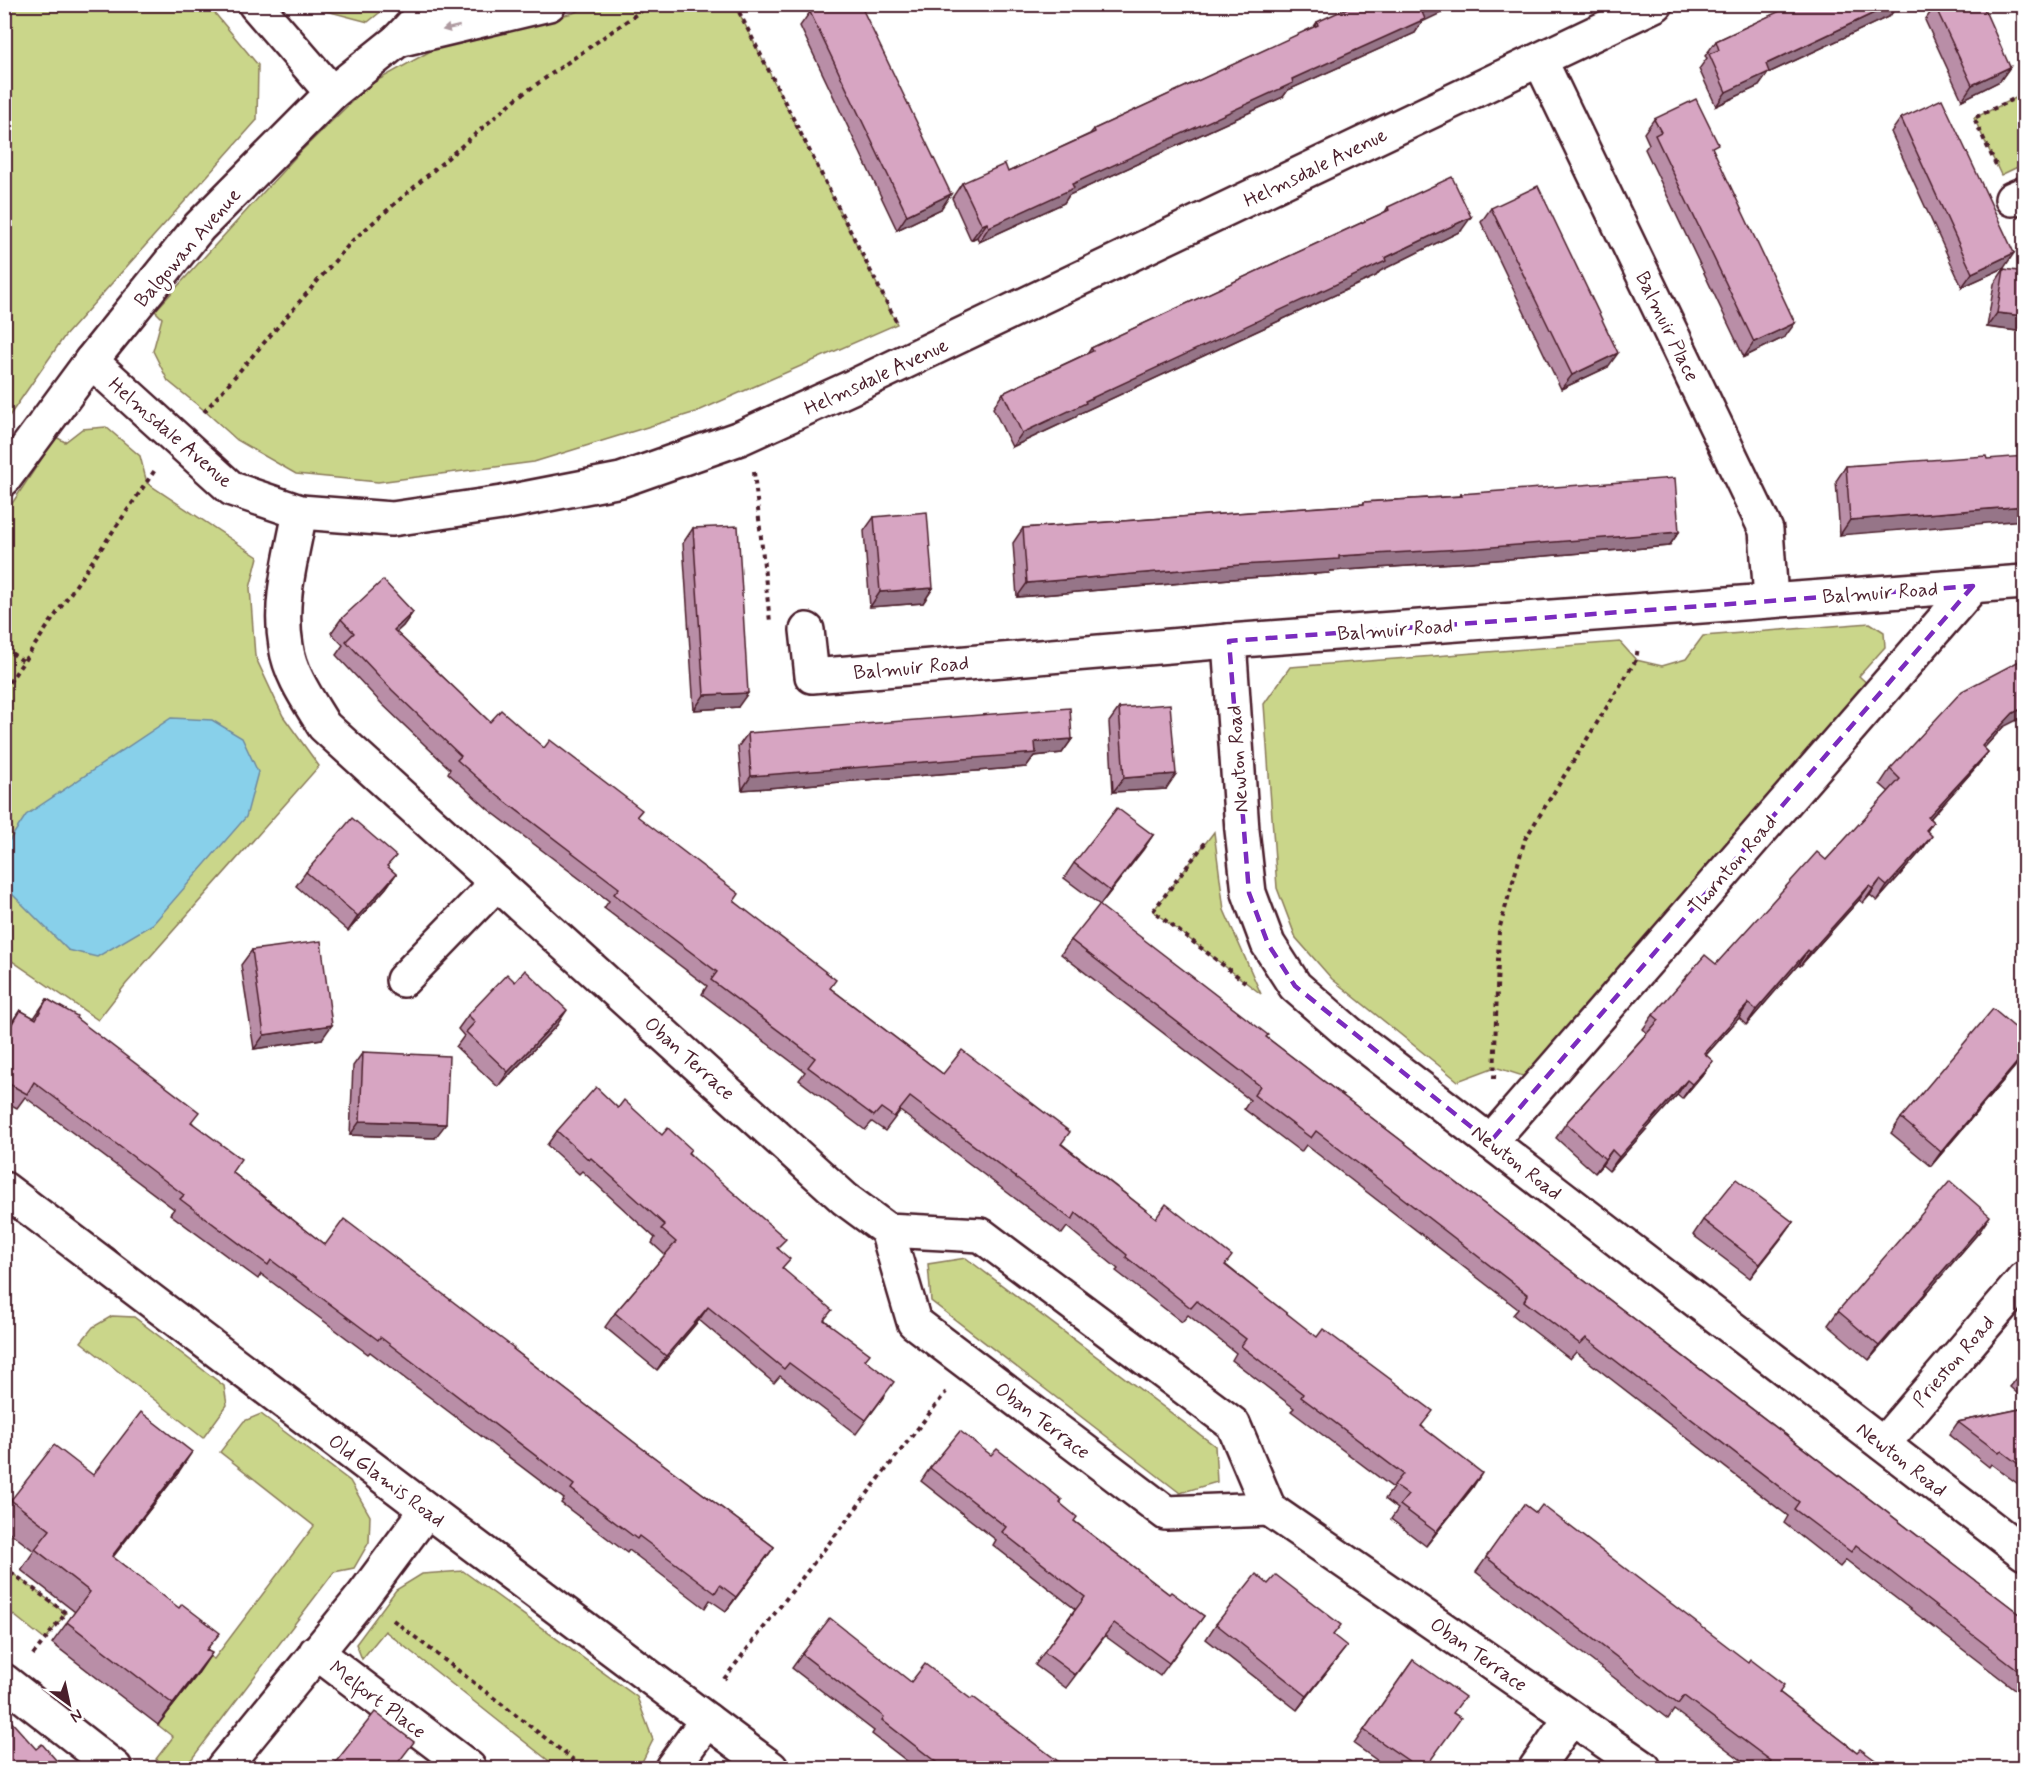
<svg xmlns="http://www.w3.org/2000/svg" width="2029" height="1773" font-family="Mynerve,sans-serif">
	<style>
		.green { fill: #cad68a; stroke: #8a7a5a; stroke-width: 1.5 }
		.water { fill: #88d0ea; stroke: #6f899e; stroke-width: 1.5 }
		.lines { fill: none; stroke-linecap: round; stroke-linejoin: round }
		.street-casing { stroke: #4a1f2b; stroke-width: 38 }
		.secondary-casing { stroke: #4a1f2b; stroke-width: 38 }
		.path { stroke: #4a1f2b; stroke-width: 4; stroke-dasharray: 4.5 4.5; stroke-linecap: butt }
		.street { stroke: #fff; stroke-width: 33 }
		.secondary { stroke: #fff; stroke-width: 33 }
		.wall { fill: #b98ea7; stroke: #4a1f2b; stroke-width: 1.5 }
		.shaded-wall { fill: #967488; stroke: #4a1f2b; stroke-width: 1.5 }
		.building { fill: #d7a5c2; stroke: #4a1f2b; stroke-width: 1.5 }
		.oneway { fill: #ae9aa0 }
		.marked { fill: none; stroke: #7b2cbf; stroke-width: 4.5; stroke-dasharray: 12 8; stroke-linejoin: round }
		.labels { text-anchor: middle; stroke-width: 6; stroke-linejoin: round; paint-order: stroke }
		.street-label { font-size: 20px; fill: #4a1f2b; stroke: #fff }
	</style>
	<rect width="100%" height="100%" fill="#fff"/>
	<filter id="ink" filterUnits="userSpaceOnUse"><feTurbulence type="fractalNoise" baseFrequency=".0167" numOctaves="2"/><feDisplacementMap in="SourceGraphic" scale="12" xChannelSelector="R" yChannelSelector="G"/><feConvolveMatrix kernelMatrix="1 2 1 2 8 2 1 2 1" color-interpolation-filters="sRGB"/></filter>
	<g filter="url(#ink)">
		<g class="green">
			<path d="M5,4L208,5L258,65L257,120L64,337L5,422Z"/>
			<path d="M594,4L735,5L897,324L696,412L534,462L378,482L296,474L237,440L205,411L168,381L153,351L162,318L155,311L301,151L369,85L445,43L573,13Z"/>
			<path d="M304,5H389L368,22Z"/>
			<path d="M2024,94V164L2001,175L1974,118Z"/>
			<path d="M106,427L140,456L147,483L258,557L250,588L255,656L283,716L319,766L126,984L98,1020L5,956V514L56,437L65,442L82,429Z"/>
			<path d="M1870,623L1884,632L1885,647L1859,676L1870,686L1529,1078L1495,1067L1458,1081L1332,979L1296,938L1277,888L1264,704L1290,667L1620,642L1636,660L1662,666L1686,659L1703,636Z"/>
			<path d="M1214,832L1224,910L1261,994L1153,911Z"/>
			<path d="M966,1258L1215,1446L1217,1482L1180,1493L931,1301L928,1264Z"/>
			<path d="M112,1316L134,1317L224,1386L227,1405L203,1438L81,1342L93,1327Z"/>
			<path d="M261,1414L350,1481L370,1516L369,1542L354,1568L334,1572L191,1760L171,1768L156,1759L173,1737L158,1725L197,1675L205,1654L214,1659L314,1526L220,1452L244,1421Z"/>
			<path d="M4,1567L66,1613L45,1640L5,1608Z"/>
			<path d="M463,1571L637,1697L653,1740L639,1768H543L549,1761L385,1631L362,1659L356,1644L396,1590L422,1574Z"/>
		</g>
		<path class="water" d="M171,718L212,720L242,738L258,772L246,817L153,924L97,957L68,950L5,887V847L26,815Z"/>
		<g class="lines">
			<defs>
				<g id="street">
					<path d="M255,4L332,93"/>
					<path d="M1540,60L1766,530L1771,599"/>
					<path d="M2012,199L2024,194"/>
					<path d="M91,361L232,489L300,512L392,519L502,503L621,480L740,438L850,388L1656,4"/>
					<path d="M300,512C292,556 278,601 286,646C290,675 309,701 324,726L845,1199L887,1230L981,1235L1233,1424L1269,1509L1166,1513L914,1322L887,1230"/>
					<path d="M807,630L812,676L1229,641L2024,582"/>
					<path d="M1229,641L1242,830L1249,893L1268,944L1295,986L1349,1033L2024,1553"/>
					<path d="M403,980L497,883"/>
					<path d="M1490,1142L1973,586"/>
					<path d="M1883,1444L2024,1279"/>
					<path d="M1269,1509L1644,1768"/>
					<path d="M316,1652L469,1768"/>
					<path d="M4,1681L115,1768"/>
					<path d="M223,1768L363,1596L427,1510"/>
					<path d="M672,1768L707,1720"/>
					<path d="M1536,1768L1571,1718"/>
				</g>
				<g id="secondary">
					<path d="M398,40L549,4"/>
					<path d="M4,479L91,361L199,227L332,93L398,40L432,4"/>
					<path d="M4,1189L427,1510L771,1768"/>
				</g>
			</defs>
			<use href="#street" class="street-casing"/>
			<use href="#secondary" class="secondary-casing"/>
			<g class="path">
				<path d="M735,4L898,325"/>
				<path d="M1996,165L1974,118L2024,94"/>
				<path d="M204,412L353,240L517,98L651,4"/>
				<path d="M754,472L770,622"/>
				<path d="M4,648L23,661"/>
				<path d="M4,690L155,470"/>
				<path d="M1205,843L1153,911L1245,982"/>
				<path d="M1494,1079L1499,930L1525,839L1636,660L1638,647"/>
				<path d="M4,1567L66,1613L32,1656"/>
				<path d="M393,1620L584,1768"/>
				<path d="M724,1679L946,1392"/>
			</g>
			<use href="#street" class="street"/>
			<use href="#secondary" class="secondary"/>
		</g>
		<g class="wall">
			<path d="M1795,4H1898L1890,16L1768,73L1759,86L1716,106L1699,69L1707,58L1705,56L1716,41Z"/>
			<path d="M1935,6L2010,67L2000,81L1962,100L1925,20Z"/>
			<path d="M810,12L941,209L897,230L800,26Z"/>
			<path d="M1317,22H1422L1415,33L1288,90L1283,97L1069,195L1064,203L979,242L977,237L971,240L952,198L962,183L1008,172L1090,134L1094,129L1313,28Z"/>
			<path d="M1901,118L2004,268L1962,287L1891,132Z"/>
			<path d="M1654,119L1785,337L1744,357L1645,149L1649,144L1644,133Z"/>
			<path d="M1388,207L1461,231L1380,271L1376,276L1078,414L1076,417L1012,447L993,408L1003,393L1088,353L1091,348L1385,212Z"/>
			<path d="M1491,208L1608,367L1561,389L1481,222Z"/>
			<path d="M2004,269L2025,332L1987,327L1994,284Z"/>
			<path d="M1987,459L1840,535L1836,481L1846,466Z"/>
			<path d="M1461,494L1679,532L1669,546L1470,562L1330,571L1329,573L1230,579L1017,597L1013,543L1023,528L1363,504L1364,502L1460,496Z"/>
			<path d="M874,517L933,588L923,603L870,607L864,531Z"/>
			<path d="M693,528L738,707L694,710L683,543Z"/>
			<path d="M413,612L403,626L396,632L490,722L544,748L638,817L734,901L830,988L943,1074L1062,1144L1156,1218L1226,1265L1422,1426L1473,1487L1426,1546L1391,1519L1398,1509L1385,1499L1393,1488L1291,1411L1294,1408L1232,1360L1236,1353L1188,1315L1182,1322L1116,1271L1118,1269L1067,1227L1062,1234L900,1111L885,1131L872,1122L865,1130L799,1080L805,1072L702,994L707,986L604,908L609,901L489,810L448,773L450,769L382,704L336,655L343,645L331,633L341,619Z"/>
			<path d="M1119,708L1166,789L1113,792L1109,722Z"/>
			<path d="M2003,727L1984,748L1988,752L1977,766L1930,819L1933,822L1927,831L1922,850L1877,901L1870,895L1863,903L1859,900L1800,966L1798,965L1746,1025L1739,1018L1706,1055L1702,1075L1682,1099L1677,1095L1609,1171L1602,1165L1595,1173L1556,1138L1566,1123L1647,1033L1643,1029L1653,1015L1716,964L1826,860L1889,792L1880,784L1890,769Z"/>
			<path d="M748,733L1072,739L1062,753L1034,756L1026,767L742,790L738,747Z"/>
			<path d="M1153,835L1100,905L1064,878L1074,863Z"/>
			<path d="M388,867L396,874L386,888L348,931L296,886L306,872Z"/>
			<path d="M1071,940L1266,1037L2025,1618V1697L1846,1560L1840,1567L1784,1523L1788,1516L1576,1352L1570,1359L1513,1315L1518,1309L1306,1145L1301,1152L1244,1109L1250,1100L1061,954Z"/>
			<path d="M252,950L322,1039L254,1049L241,965Z"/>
			<path d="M47,999L76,1018L192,1122L232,1172L325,1245L513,1349L639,1446L774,1547L726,1611L710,1600L705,1608L629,1550L627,1553L561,1503L564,1499L370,1352L368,1354L261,1274L258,1279L170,1214L174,1209L25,1097L17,1108L4,1101V1033L20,1010L34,1018Z"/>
			<path d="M468,1015L557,1025L498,1087L456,1047L464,1036L458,1029Z"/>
			<path d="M2025,1036V1055L2023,1057L1931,1166L1891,1133L1901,1118Z"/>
			<path d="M363,1052L435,1138L350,1135L353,1066Z"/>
			<path d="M618,1108L689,1153L779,1249L783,1269L825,1320L866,1361L885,1395L856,1434L780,1376L774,1383L699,1320L657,1370L605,1327L615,1313L665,1255L652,1243L655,1238L582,1171L579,1174L547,1145L557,1131Z"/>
			<path d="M1703,1220L1793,1222L1750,1278L1693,1235Z"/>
			<path d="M1980,1231L1869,1360L1828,1325L1838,1311Z"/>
			<path d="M2025,1368V1400L2010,1387Z"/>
			<path d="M2025,1408V1489L1991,1464L1989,1467L1949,1435L1958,1422Z"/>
			<path d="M991,1455L1060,1503L1074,1521L1169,1594L1204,1616L1160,1676L1105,1636L1066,1688L1035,1665L1075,1609L993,1545L996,1540L921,1481L930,1468Z"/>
			<path d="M178,1473L113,1557L208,1650L197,1675L158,1725L52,1643L75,1612L21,1570L34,1551L4,1528V1509L11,1500L93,1475Z"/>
			<path d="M1524,1504L1779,1692L1857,1752L1886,1768H1752L1674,1710L1668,1719L1476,1572Z"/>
			<path d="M1216,1624L1334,1636L1336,1660L1297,1710L1206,1639Z"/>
			<path d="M802,1654L911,1682L971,1699L1067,1768H916L872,1734L874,1731L792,1668Z"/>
			<path d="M1413,1660L1453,1713L1425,1768H1388L1354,1744Z"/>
		</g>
		<g class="shaded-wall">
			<path d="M1439,4H1460L1422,22L1415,33L1288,90L1283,97L1069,195L1064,203L979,242L989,227L1072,184L1292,79Z"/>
			<path d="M1893,4H1898L1890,16L1768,73L1759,86L1716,106L1726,92L1766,64Z"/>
			<path d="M2010,67L2000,81L1962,100L1972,85Z"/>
			<path d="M951,194L941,209L897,230L907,215Z"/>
			<path d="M1471,217L1461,231L1380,271L1376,276L1078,414L1076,417L1012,447L1022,433L1085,401Z"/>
			<path d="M987,223L977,237L971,240L982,225Z"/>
			<path d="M2014,253L2004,268L1962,287L1972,273Z"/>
			<path d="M1997,313L2025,316V332L1987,327Z"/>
			<path d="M1795,323L1785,337L1744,357L1754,342Z"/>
			<path d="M1618,353L1608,367L1561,389L1572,375Z"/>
			<path d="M2025,506V520L1840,535L1850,520Z"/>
			<path d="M1679,532L1669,546L1470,562L1330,571L1329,573L1230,579L1017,597L1027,583L1339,556Z"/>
			<path d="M933,588L923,603L870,607L880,592Z"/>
			<path d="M413,612L403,626L384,644L394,630Z"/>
			<path d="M748,693L738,707L694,710L704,695Z"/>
			<path d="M2025,707V716L2003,727L1972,761L1982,746L2013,713Z"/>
			<path d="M1072,739L1062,753L1034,756L1026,767L742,790L751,776L1035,742Z"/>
			<path d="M1988,752L1977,766L1918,832L1928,817Z"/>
			<path d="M1176,774L1166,789L1113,792L1124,778Z"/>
			<path d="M1153,835L1143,850L1100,905L1110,891Z"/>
			<path d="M1932,836L1922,850L1877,901L1887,886Z"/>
			<path d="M396,874L386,888L348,931L358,916Z"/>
			<path d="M1880,880L1870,895L1863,903L1873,889Z"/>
			<path d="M1869,886L1859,900L1800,966L1810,952Z"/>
			<path d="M1808,950L1798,965L1746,1025L1756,1010Z"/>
			<path d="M1749,1003L1739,1018L1694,1068L1704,1053Z"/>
			<path d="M567,1010L557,1025L498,1087L508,1072Z"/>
			<path d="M332,1025L322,1039L254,1049L264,1035Z"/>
			<path d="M2025,1053V1055L1931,1166L1941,1152Z"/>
			<path d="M1713,1061L1702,1075L1682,1099L1692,1084Z"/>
			<path d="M1687,1080L1677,1095L1609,1171L1619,1157Z"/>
			<path d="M360,1121L446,1124L435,1138L350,1135Z"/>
			<path d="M1612,1150L1602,1165L1595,1173L1605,1159Z"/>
			<path d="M1990,1216L1980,1231L1869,1360L1879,1346L1926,1290Z"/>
			<path d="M1793,1222L1783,1236L1750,1278L1760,1264Z"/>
			<path d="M708,1307L699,1320L657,1370L666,1356Z"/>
			<path d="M192,1452L178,1473L97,1577L112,1556Z"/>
			<path d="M1482,1473L1473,1487L1426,1546L1436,1532Z"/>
			<path d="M774,1547L764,1561L726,1611L736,1597Z"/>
			<path d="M1347,1646L1336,1660L1297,1710L1307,1696Z"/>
			<path d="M212,1653L197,1675L158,1725L173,1704Z"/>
		</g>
		<g class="building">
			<path d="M825,4H860L951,194L907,215L810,12Z"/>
			<path d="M1356,4H1439L1422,12L1425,19L1292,79L1293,83L1072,184L1074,188L989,227L987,223L982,225L962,183L1005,164L1008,172L1095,132L1094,129L1318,25L1317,22Z"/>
			<path d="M1795,4H1893L1766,64L1769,72L1726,92L1709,54L1719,50L1716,41Z"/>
			<path d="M1938,4H1982L2010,67L1972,85L1935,6Z"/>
			<path d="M1696,99L1718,144L1712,147L1795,323L1754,342L1655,135L1661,132L1654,119Z"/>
			<path d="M1942,99L2014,253L1972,273L1901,118Z"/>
			<path d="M1452,177L1471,217L1385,258L1386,261L1085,401L1086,403L1022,433L1003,393L1093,351L1091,348L1389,210L1388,207Z"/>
			<path d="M1538,186L1618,353L1572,375L1491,208Z"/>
			<path d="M2004,269L2025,272V316L1997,313Z"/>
			<path d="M1986,456L1987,459L2025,456V506L1850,520L1846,466Z"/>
			<path d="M1675,478L1679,532L1480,548L1339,556V559L1240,565L1027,583L1023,528L1364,504V502L1462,496L1461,494Z"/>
			<path d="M927,512L933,588L880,592L874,517Z"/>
			<path d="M738,526L748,693L704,695L693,528Z"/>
			<path d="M383,580L413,612L394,630L490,722L501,710L544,748L550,740L642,810L637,816L739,894L734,901L836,980L830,988L943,1074L962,1050L1070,1132L1061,1144L1156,1218L1166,1204L1232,1256L1225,1265L1317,1337L1323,1329L1433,1411L1421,1426L1482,1473L1436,1532L1400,1505L1408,1495L1394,1485L1403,1474L1301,1397L1303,1394L1241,1346L1246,1339L1197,1301L1191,1308L1126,1257L1127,1255L1076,1213L1072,1220L910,1097L894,1117L881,1108L874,1116L808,1067L815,1058L711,980L717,972L614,894L619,888L498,796L457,760L461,756L392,690L346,641L354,633L341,619Z"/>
			<path d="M2025,658V707L2013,713L1982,746L1988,752L1928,817L1933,822L1926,830L1932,836L1887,886L1880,880L1873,889L1869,886L1810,952L1808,950L1756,1010L1749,1003L1704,1053L1713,1061L1692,1084L1687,1080L1619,1157L1612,1150L1605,1159L1566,1123L1659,1020L1653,1015L1705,955L1716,964L1817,852L1826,860L1900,779L1890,769L1962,691Z"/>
			<path d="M1170,704L1176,774L1124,778L1119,708Z"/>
			<path d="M1070,708L1072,739L1035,742L1036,753L751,776L748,733Z"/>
			<path d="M1117,808L1153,835L1110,891L1074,863Z"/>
			<path d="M352,818L396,856L387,866L396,874L358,916L306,872Z"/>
			<path d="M1099,905L1268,1035L1266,1037L2025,1618V1675L1856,1545L1851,1552L1822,1530L1794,1509L1799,1502L1586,1338L1580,1344L1524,1301L1528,1295L1316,1131L1311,1138L1254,1095L1260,1086L1071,940Z"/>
			<path d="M321,941L332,1025L264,1035L252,950Z"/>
			<path d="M525,970L567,1010L508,1072L466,1032L475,1022L468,1015L507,974L515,982Z"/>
			<path d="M47,999L77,1016L76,1018L199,1112L191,1122L241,1159L232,1172L325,1245L344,1219L514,1348L513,1349L639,1446L774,1547L736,1597L720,1585L715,1593L639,1536L637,1539L571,1489L574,1485L380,1337L378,1340L271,1260L268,1265L180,1199L184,1195L34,1082L27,1094L4,1081V1037L20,1010L36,1019Z"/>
			<path d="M1993,1009L2025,1036V1053L1941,1152L1901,1118Z"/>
			<path d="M363,1052L449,1056L446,1124L360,1121Z"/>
			<path d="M596,1087L618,1108L624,1100L662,1135L668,1128L691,1149L688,1153L786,1239L777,1248L790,1259L782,1268L832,1310L824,1320L870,1354L865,1360L894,1382L866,1420L789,1363L784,1369L708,1307L666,1356L615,1313L676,1242L661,1229L665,1225L591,1158L589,1160L557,1131Z"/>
			<path d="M1736,1179L1793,1222L1760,1264L1703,1220Z"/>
			<path d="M1950,1181L1990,1216L1926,1290L1927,1291L1879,1346L1838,1311Z"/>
			<path d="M2025,1368V1377L2020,1373Z"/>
			<path d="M2025,1408V1469L2001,1451L1999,1453L1958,1422Z"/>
			<path d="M141,1412L192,1452L112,1556L179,1608L182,1604L220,1633L206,1650L212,1653L173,1704L67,1622L90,1592L35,1549L50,1530L11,1500L54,1445L93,1475Z"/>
			<path d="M960,1431L991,1455L997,1449L1062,1500L1060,1503L1077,1517L1074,1521L1169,1594L1171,1592L1204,1616L1169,1663L1114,1623L1075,1675L1044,1652L1085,1597L1002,1532L1006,1527L930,1468Z"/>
			<path d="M1524,1504L1536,1513L1542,1505L1748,1662L1750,1659L1784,1685L1779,1692L1857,1752L1860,1749L1886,1768H1766L1771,1761L1684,1696L1678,1704L1486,1557Z"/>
			<path d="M1256,1574L1268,1584L1276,1575L1341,1625L1333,1635L1347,1646L1307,1696L1216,1624Z"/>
			<path d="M830,1618L911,1682L925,1664L971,1699L973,1697L1067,1768H940L941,1766L882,1720L884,1717L802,1654Z"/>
			<path d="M1413,1660L1465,1697L1453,1713L1461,1718L1425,1768H1419L1364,1730Z"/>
			<path d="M375,1712L414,1742L394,1768H331Z"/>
			<path d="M9,1719L36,1749L42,1744L63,1768H4V1723Z"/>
		</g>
		<defs><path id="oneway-solid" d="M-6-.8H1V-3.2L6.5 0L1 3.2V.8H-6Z" transform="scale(1.5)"/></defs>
		<use class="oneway" href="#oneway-solid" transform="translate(451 28) rotate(167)"/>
	</g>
	<path class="marked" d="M1973,586L1490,1142L1295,986L1268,944L1249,893L1229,641Z"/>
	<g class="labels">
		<g class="street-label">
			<text transform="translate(1315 167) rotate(-26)" y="7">Helmsdale Avenue</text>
			<text transform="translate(187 247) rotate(-49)" y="7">Balgowan Avenue</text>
			<text transform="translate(1668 326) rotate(64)" y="7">Balmuir Place</text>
			<text transform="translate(876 376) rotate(-25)" y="7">Helmsdale Avenue</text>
			<text transform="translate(171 432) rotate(41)" y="7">Helmsdale Avenue</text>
			<text transform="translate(1880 592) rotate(-4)" y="7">Balmuir Road</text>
			<text transform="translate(1395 629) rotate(-4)" y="7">Balmuir Road</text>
			<text transform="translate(911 667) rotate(-5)" y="7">Balmuir Road</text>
			<text transform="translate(1237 759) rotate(-94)" y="7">Newton Road</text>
			<text transform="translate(1732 864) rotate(-49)" y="7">Thornton Road</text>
			<text transform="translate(690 1058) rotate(42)" y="7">Oban Terrace</text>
			<text transform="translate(1517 1162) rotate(38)" y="7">Newton Road</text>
			<text transform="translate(1953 1361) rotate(-49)" y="7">Prieston Road</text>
			<text transform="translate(1043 1420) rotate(37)" y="7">Oban Terrace</text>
			<text transform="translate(1902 1459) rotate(38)" y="7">Newton Road</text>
			<text transform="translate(387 1480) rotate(37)" y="7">Old Glamis Road</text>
			<text transform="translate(1479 1654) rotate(35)" y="7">Oban Terrace</text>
			<text transform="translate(378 1699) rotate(37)" y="7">Melfort Place</text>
		</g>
	</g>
	<rect width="2029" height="1773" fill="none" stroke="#fff" stroke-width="24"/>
	<rect x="12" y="12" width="2005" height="1749" fill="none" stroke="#4a1f2b" stroke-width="2" filter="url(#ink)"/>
	<g transform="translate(69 1704) rotate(147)" stroke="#ffffff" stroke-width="4.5" paint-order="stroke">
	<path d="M0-4.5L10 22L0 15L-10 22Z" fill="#4a1f2b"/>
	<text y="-9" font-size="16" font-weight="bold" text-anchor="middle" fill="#4a1f2b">N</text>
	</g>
</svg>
